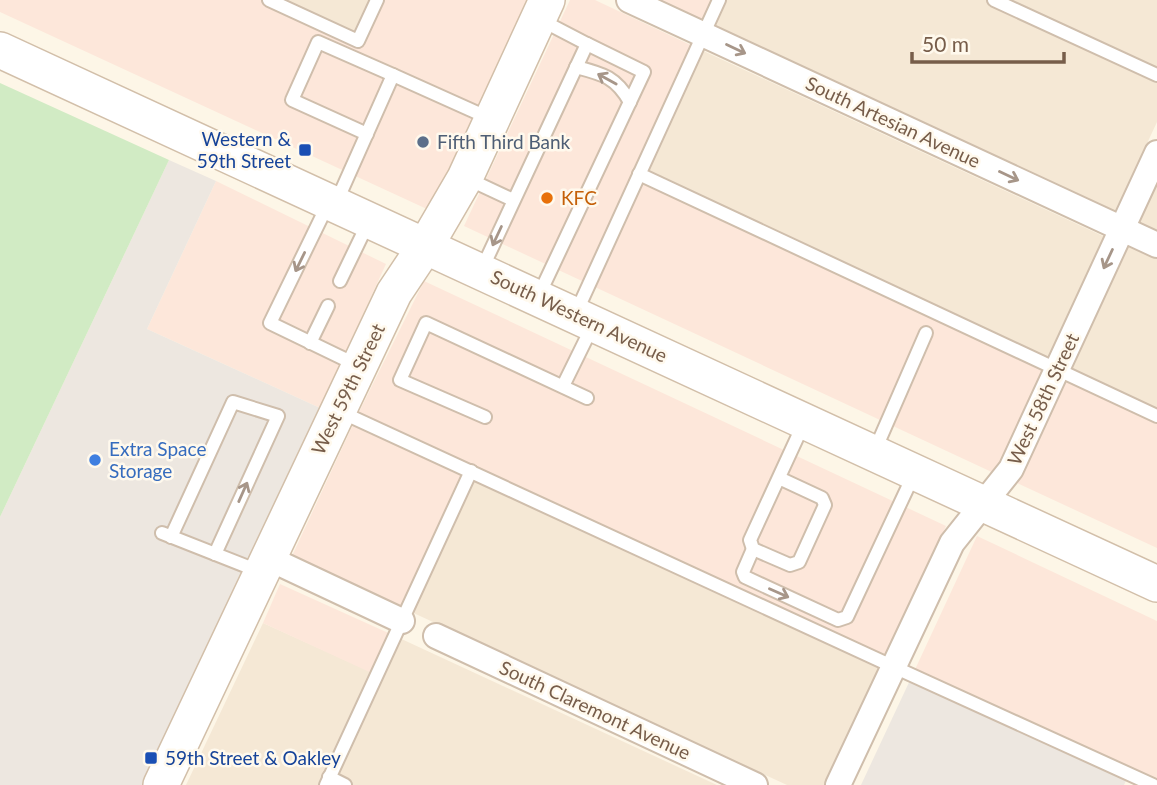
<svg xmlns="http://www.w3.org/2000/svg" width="1157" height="785" font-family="Lato,sans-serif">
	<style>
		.residential { fill: #f5e8d5 }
		.commercial { fill: #fde7da }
		.industrial { fill: #ede7e0 }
		.green { fill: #d1ebc4 }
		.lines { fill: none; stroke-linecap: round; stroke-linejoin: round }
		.lane-casing { stroke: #cfbeac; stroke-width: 16 }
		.street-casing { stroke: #cfbeac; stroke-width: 28 }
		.secondary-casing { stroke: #d2bfa9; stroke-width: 38 }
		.lane { stroke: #fff; stroke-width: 12 }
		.street { stroke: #fff; stroke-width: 24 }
		.secondary { stroke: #fff; stroke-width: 35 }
		.oneway { stroke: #a79689 }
		.service-dot { fill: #5c6f8a; stroke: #fff9ed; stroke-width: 2.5 }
		.transit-dot { fill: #1a4fb4; stroke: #fff9ed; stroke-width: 2.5 }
		.food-dot { fill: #e8710a; stroke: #fff9ed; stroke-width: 2.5 }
		.shop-dot { fill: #3f7fe0; stroke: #fff9ed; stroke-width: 2.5 }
		.labels { text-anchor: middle; stroke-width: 5; stroke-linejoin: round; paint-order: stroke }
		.street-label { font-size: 19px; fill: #775d4a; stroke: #fff9ed }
		.transit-label { font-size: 19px; fill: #164399; stroke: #fff9ed; text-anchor: end }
		.service-label { font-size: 19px; fill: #4e5e75; stroke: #fff9ed; text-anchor: start }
		.food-label { font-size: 19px; fill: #c56008; stroke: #fff9ed; text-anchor: start }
		.shop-label { font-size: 19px; fill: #366cbe; stroke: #fff9ed; text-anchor: start }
	</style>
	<rect width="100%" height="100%" fill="#fdf6e7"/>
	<g class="residential">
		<path d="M269,0H377L358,41Z"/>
		<path d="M719,0H1157V122L1115,212L708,25Z"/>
		<path d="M697,48L1105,237L1047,365L639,174Z"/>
		<path d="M1157,178V232L1136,222Z"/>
		<path d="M1128,245L1157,259V416L1067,375Z"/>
		<path d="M471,471L883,662L826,785H787L407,610Z"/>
		<path d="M263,623L376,674L395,636L717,785H186Z"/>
	</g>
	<g class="commercial">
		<path d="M0,0H269L358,41L377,0H529L429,210L0,12Z"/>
		<path d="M570,0H595L697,48L639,173L1047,365L996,474L464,226Z"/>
		<path d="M653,0H719L708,25Z"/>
		<path d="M216,181L386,264L320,408L147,329Z"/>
		<path d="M424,281L946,526L883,662L471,472L407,610L292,556L356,418Z"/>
		<path d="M1067,374L1157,416V548L1017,483Z"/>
		<path d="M977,536L1157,621V785L912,676Z"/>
		<path d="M280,584L395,636L376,675L263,623Z"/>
	</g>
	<g class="industrial">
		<path d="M169,160L216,181L147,329L320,408L142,785H0V517Z"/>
		<path d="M912,676L1129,774L1124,785H861Z"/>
	</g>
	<path class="green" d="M0,83L169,160L0,517Z"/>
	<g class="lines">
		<defs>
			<g id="lane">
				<path d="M269,0L358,41L377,0"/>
				<path d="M994,0L1157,75"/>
				<path d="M576,67C603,74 616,77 630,102"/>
				<path d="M367,134L292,100L318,42L393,75"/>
				<path d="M639,174L1157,416"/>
				<path d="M466,178L513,200"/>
				<path d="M336,203L393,75L491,119"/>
				<path d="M328,204L270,323L359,366"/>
				<path d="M481,271L587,44"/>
				<path d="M340,281L369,221"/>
				<path d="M538,297L644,72L587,44L539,19"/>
				<path d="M575,315L719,0"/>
				<path d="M310,343L328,306"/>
				<path d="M563,386L592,327"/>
				<path d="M341,412L894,667L1153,785"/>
				<path d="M485,417L400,380L426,323L587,398"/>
				<path d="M875,450L926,333"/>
				<path d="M779,478L822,498L825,505L799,562L790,565L753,549L750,540L803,425"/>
				<path d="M162,533L261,572"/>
				<path d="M171,537L233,402L278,416L215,554"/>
				<path d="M753,549L743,572L745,577L838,620L847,617L914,474"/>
				<path d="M329,777L345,785"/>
				<path d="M326,785L471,471"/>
			</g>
			<g id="street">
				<path d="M629,0L1157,245"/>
				<path d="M268,558L402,621"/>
				<path d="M436,636L755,785"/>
				<path d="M838,785L952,543L1011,469L1157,153"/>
			</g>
			<g id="secondary">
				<path d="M0,50L1157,584"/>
				<path d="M161,785L394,293L426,245L465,178L547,0"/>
			</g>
		</defs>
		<use href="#lane" class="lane-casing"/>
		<use href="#street" class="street-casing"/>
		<use href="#secondary" class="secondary-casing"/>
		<use href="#lane" class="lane"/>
		<use href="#street" class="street"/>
		<use href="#secondary" class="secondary"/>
	</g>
	<defs><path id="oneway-shaft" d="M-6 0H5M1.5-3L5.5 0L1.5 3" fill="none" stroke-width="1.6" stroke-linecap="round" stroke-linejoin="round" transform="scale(1.75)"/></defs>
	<g class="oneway">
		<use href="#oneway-shaft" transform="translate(736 49) rotate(25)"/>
		<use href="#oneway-shaft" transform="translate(607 79) rotate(-151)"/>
		<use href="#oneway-shaft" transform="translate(1009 176) rotate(25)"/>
		<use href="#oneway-shaft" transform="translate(497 236) rotate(115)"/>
		<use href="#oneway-shaft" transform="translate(1108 259) rotate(115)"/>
		<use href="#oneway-shaft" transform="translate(300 262) rotate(116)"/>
		<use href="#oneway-shaft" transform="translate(243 492) rotate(-66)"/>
		<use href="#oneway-shaft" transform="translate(779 593) rotate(24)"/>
	</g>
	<circle class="service-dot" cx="423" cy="142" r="7"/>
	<g class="transit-dot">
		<rect x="298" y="143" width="14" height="14" rx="3.5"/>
		<rect x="144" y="751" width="14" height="14" rx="3.5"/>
	</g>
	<circle class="food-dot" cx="547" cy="198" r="7"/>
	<circle class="shop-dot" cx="95" cy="460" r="7"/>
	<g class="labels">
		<g class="street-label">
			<text transform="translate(893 122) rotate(25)" y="7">South Artesian Avenue</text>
			<text transform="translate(579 316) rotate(25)" y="7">South Western Avenue</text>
			<text transform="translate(348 389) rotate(-64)" y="7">West 59th Street</text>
			<text transform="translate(1043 399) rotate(-65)" y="7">West 58th Street</text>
			<text transform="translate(595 710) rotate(25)" y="7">South Claremont Avenue</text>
		</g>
		<g class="transit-label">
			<text x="291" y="146">Western &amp;<tspan x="291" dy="22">59th Street</tspan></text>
			<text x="165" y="765" text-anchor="start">59th Street &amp; Oakley</text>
		</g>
		<g class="service-label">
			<text x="437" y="149">Fifth Third Bank</text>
		</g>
		<g class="food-label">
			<text x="561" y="205">KFC</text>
		</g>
		<g class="shop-label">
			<text x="109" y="456">Extra Space<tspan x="109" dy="22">Storage</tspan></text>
		</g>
	</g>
	<path d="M912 52v10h152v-10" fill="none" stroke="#775d4a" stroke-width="3.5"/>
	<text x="922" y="52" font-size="21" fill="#775d4a" stroke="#fff9ed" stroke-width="5" paint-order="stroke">50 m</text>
</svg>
